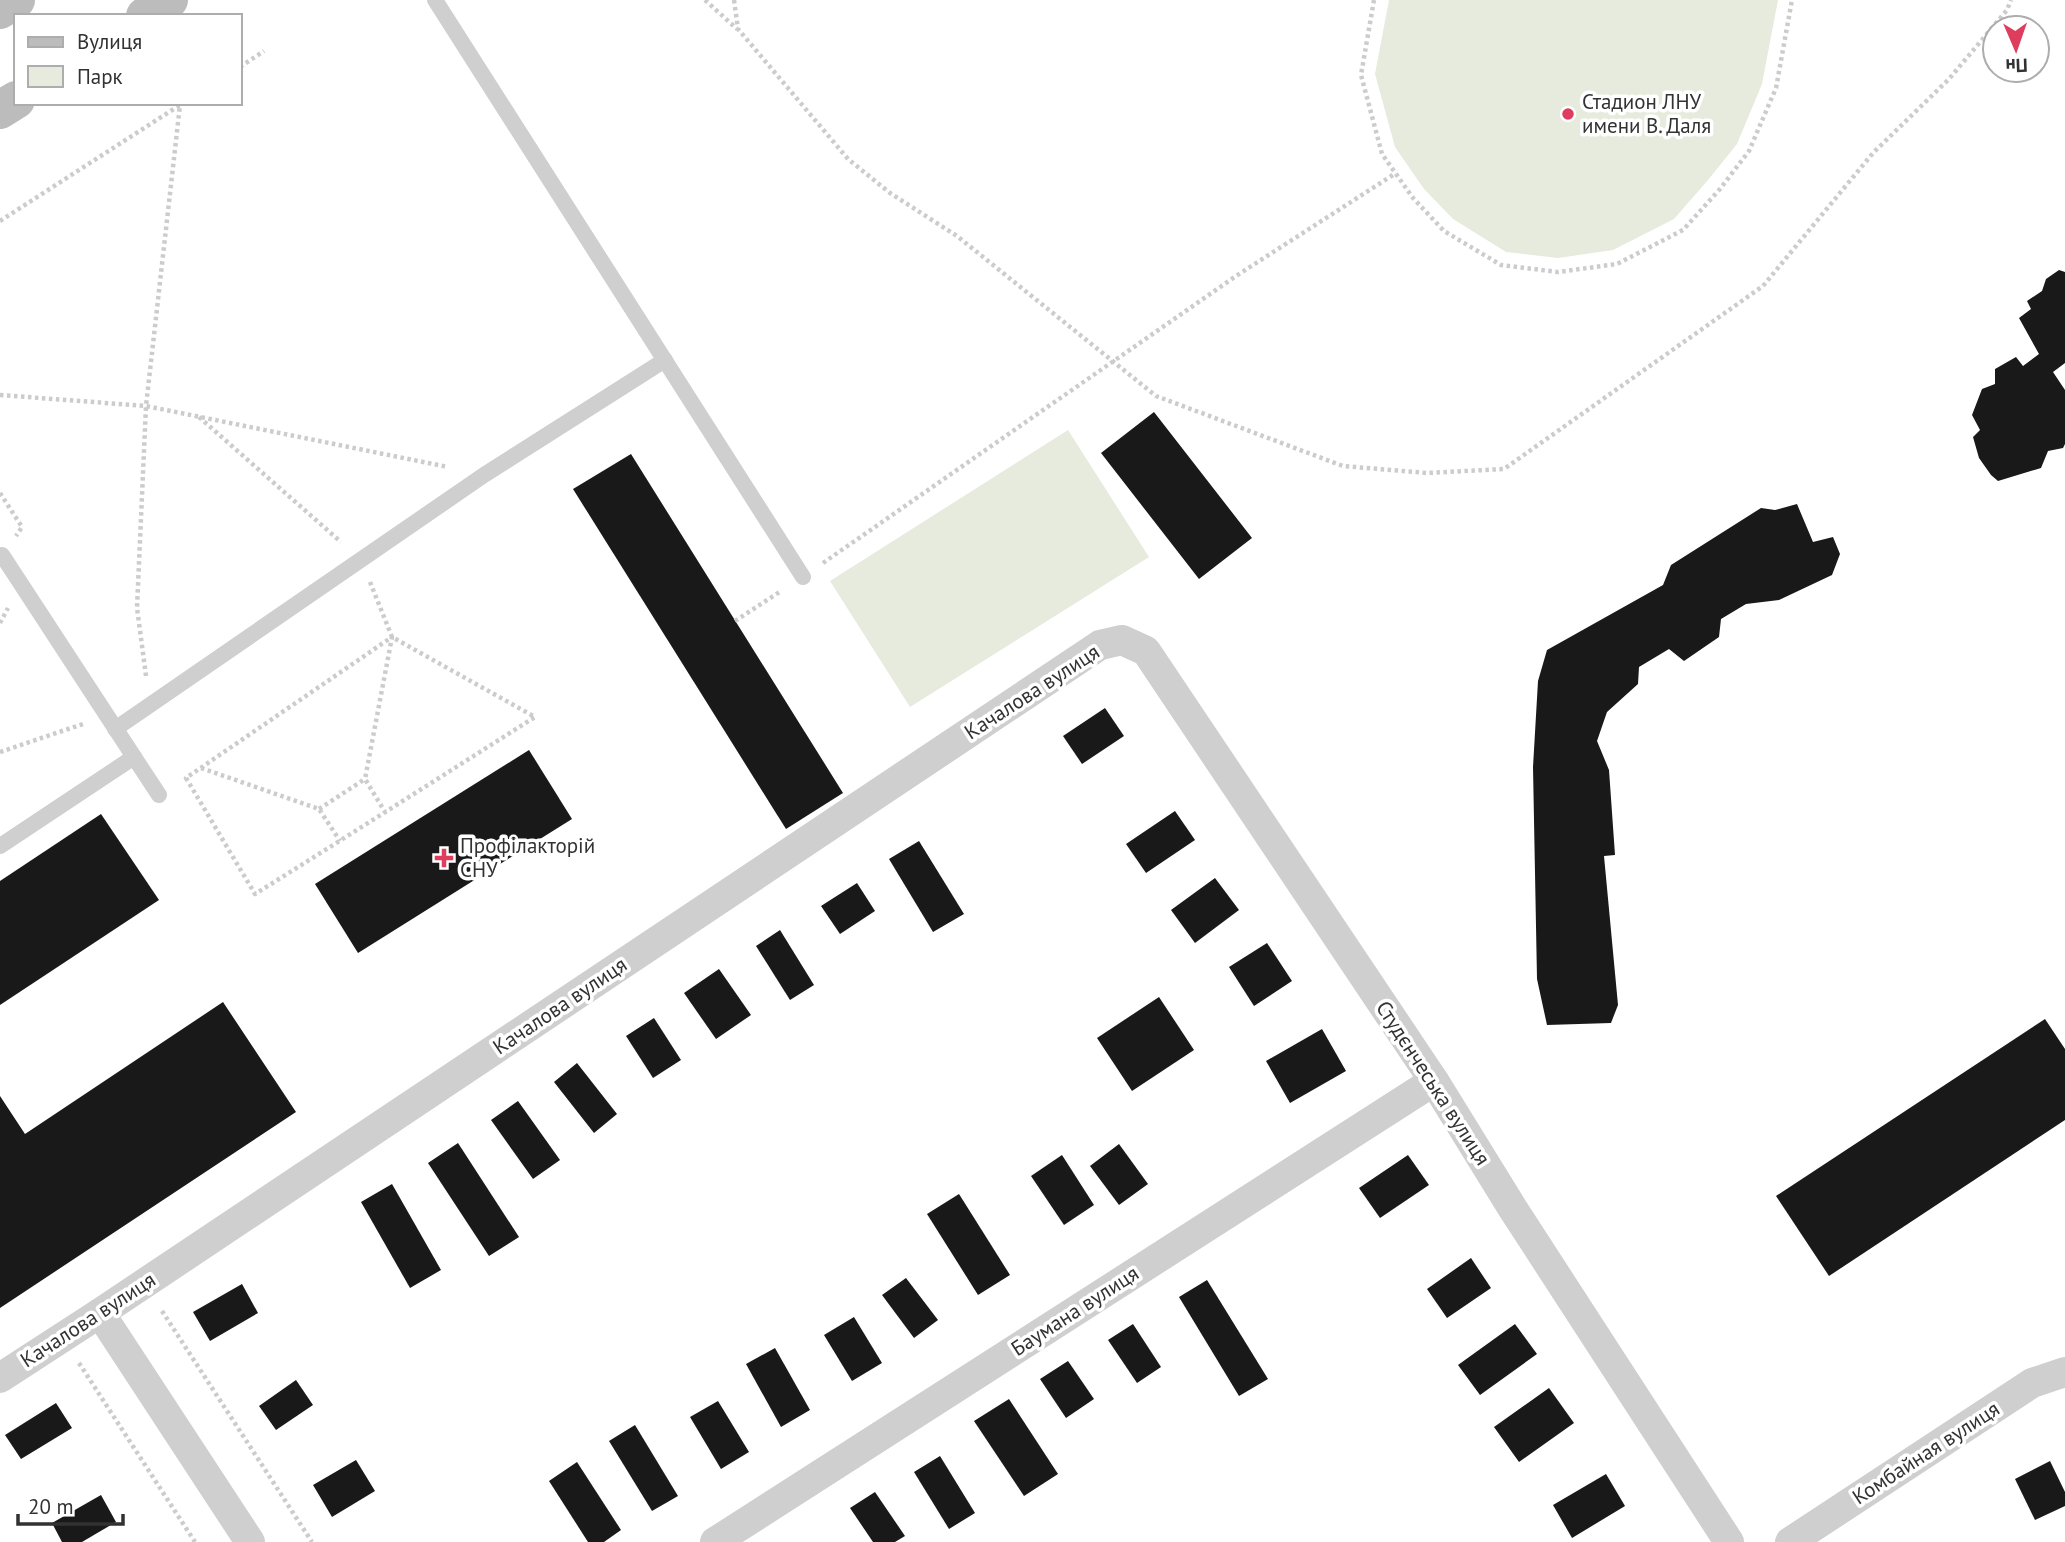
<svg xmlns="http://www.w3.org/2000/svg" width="2065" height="1542" font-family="'PT Sans',sans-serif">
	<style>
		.green { fill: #e6ebde }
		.building { fill: #191919 }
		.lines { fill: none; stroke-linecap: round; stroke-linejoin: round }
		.path { stroke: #ccc; stroke-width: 4.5; stroke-dasharray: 3.5 3.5; stroke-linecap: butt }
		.lane { stroke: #cfcfcf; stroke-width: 16 }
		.street { stroke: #cfcfcf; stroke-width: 30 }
		.secondary { stroke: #bcbcbc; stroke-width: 38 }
		.poi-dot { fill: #df3d5e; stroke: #fff; stroke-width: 2.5 }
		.labels { text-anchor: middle; stroke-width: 7; stroke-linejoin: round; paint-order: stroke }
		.poi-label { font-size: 21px; fill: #323232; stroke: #fff; text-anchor: start }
		.street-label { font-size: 21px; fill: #323232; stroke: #fff }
	</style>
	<rect width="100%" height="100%" fill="#fff"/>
	<g class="green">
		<path d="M1389,0H1778L1762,84L1737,144L1708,180L1674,219L1613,250L1558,258L1506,252L1453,219L1424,189L1395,147L1375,74Z"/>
		<path d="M1068,430L1149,557L910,707L830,581Z"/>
	</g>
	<g class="building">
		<path d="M2059,270L2065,272V363L2053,372L2065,390V444L2063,448L2048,451L2041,468L1998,481L1991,475L1979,458L1973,437L1980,430L1972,415L1982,389L1995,384V369L2016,357L2023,366L2039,354L2019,318L2031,309L2027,301L2042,291L2046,279Z"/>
		<path d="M1154,412L1252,538L1199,579L1101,453Z"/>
		<path d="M631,454L843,793L786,829L573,489Z"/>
		<path d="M1797,504L1813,542L1833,537L1840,554L1832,575L1779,600L1746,604L1721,619L1719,637L1684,661L1669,649L1639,667L1638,684L1607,712L1597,741L1609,770L1615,855L1604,856L1618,1005L1611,1023L1547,1025L1537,979L1533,767L1538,681L1547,650L1663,585L1671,565L1761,508L1775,510Z"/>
		<path d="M1105,708L1124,736L1082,764L1063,736Z"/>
		<path d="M529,750L572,819L358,953L315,884Z"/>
		<path d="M1175,811L1195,840L1146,873L1126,844Z"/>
		<path d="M101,814L159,900L0,1005V881Z"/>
		<path d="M919,841L964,914L933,932L889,859Z"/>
		<path d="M1215,878L1239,910L1195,943L1171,910Z"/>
		<path d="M857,883L875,911L840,934L821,906Z"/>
		<path d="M780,930L814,985L790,1000L756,946Z"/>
		<path d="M1267,943L1292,981L1254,1006L1229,967Z"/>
		<path d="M719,969L751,1015L716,1039L684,993Z"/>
		<path d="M1159,997L1194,1050L1132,1091L1097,1038Z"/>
		<path d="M223,1002L296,1112L0,1308V1096L25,1134Z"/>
		<path d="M654,1018L681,1060L653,1078L626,1036Z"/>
		<path d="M2045,1019L2065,1049V1120L1829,1276L1776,1196Z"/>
		<path d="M1322,1029L1346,1071L1290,1103L1266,1061Z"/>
		<path d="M577,1063L617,1114L594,1133L554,1082Z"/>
		<path d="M518,1101L560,1160L533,1179L491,1120Z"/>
		<path d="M458,1143L519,1237L489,1256L428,1163Z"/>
		<path d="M1119,1144L1148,1184L1119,1205L1090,1166Z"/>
		<path d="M1062,1155L1094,1205L1064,1225L1031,1176Z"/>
		<path d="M1408,1155L1429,1185L1380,1218L1359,1188Z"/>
		<path d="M392,1184L441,1270L410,1288L361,1202Z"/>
		<path d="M959,1194L1010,1275L978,1295L927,1214Z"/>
		<path d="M1471,1258L1491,1288L1447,1318L1427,1289Z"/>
		<path d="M906,1278L938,1320L914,1338L882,1295Z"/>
		<path d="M1207,1280L1268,1379L1239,1396L1179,1297Z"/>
		<path d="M242,1284L258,1313L210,1341L193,1312Z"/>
		<path d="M854,1317L882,1363L852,1381L824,1335Z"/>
		<path d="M1133,1324L1161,1367L1137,1383L1108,1340Z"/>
		<path d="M1515,1324L1537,1354L1480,1395L1458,1365Z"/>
		<path d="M775,1348L810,1410L781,1427L746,1364Z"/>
		<path d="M1068,1361L1094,1399L1066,1418L1040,1379Z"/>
		<path d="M296,1380L313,1405L276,1430L259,1406Z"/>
		<path d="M1549,1388L1574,1423L1519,1462L1494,1427Z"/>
		<path d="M1009,1399L1058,1474L1024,1496L974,1421Z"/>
		<path d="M718,1401L749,1452L721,1469L690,1417Z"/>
		<path d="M56,1403L72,1428L21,1459L5,1435Z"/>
		<path d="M635,1425L678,1496L652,1511L609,1441Z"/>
		<path d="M940,1456L975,1513L949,1529L914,1472Z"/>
		<path d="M356,1460L375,1491L332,1517L313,1485Z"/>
		<path d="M2050,1461L2065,1492V1506L2035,1520L2015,1479Z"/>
		<path d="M577,1462L621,1530L604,1542H588L549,1481Z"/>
		<path d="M1606,1474L1625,1506L1572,1538L1553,1505Z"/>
		<path d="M875,1492L905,1536L895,1542H873L850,1508Z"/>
		<path d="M101,1495L116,1522L82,1542H62L52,1523Z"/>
	</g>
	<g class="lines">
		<g class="path">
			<path d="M705,0L737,29"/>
			<path d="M734,0L738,29L848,159L890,193L957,236L1156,396L1343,466L1427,473L1504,469L1763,286L1873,153L1949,79L2007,10L2011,0"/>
			<path d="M1374,0L1361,75L1382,154L1413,198L1444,231L1501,265L1558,272L1617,264L1683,230L1720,189L1749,151L1776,88L1792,0"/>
			<path d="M240,67L264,51"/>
			<path d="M0,221L183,103"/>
			<path d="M0,395L146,406L448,467"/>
			<path d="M199,417L341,542"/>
			<path d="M0,493L22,527L16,536"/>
			<path d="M823,563L1236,276L1396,173"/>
			<path d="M370,582L392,637L535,717C442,776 348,836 255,894L186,778L392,637L365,779L385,812"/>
			<path d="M735,621L781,591"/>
			<path d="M0,623L8,608"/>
			<path d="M146,676L137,608L146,406L180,105"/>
			<path d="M0,752L83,724"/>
			<path d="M201,768L319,809L340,841"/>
			<path d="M319,809L365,779"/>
			<path d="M162,1311L312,1542"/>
			<path d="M79,1363L195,1542"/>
		</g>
		<g class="lane">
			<path d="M435,0L803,577"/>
			<path d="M0,556L2,555L134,757"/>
			<path d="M115,729L484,475L665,360"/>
			<path d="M0,846L134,757L159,795"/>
		</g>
		<g class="street">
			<path d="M100,1313L250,1542"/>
			<path d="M0,1378L100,1313L1100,645L1122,640L1146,651L1434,1081L1513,1209L1729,1542"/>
			<path d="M715,1542L1434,1081"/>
			<path d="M1790,1542L2032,1383L2065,1372"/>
		</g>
		<g class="secondary">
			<path d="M0,10L16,0"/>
			<path d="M145,16L169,0"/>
			<path d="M0,110L16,100"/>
		</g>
	</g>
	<g class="poi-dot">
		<circle cx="1568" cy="114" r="7"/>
		<path d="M440.5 847.5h7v7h7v7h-7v7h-7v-7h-7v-7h7z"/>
	</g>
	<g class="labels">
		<g class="poi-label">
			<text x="1582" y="109">Стадион ЛНУ<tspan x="1582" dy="24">имени В. Даля</tspan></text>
			<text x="460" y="853">Профілакторій<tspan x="460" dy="24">СНУ</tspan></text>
		</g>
		<g class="street-label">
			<text transform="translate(1032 692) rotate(-33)" y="7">Качалова вулиця</text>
			<text transform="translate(560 1006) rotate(-34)" y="7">Качалова вулиця</text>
			<text transform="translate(1433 1083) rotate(57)" y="7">Студєнчеська вулиця</text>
			<text transform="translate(1075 1311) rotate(-33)" y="7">Баумана вулиця</text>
			<text transform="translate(88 1320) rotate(-33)" y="7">Качалова вулиця</text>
			<text transform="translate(1926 1453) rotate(-33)" y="7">Комбайная вулиця</text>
		</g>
	</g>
	<rect x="14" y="14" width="228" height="91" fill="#ffffff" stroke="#adadad" stroke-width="2"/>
	<rect x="28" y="37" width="35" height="10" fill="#bcbcbc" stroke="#adadad" stroke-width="2"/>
	<text x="77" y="49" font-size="21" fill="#323232">Вулиця</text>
	<rect x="28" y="66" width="35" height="21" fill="#e6ebde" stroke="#adadad" stroke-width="2"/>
	<text x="77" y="84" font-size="21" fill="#323232">Парк</text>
	<g transform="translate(2016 49) rotate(178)"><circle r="33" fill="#ffffff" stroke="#adadad" stroke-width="2"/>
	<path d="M0-5L12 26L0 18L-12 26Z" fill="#df3d5e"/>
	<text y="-10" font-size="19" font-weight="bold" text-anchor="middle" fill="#323232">Пн</text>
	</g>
	<path d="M18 1514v10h105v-10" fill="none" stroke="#323232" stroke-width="3.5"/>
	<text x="28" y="1514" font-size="21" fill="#323232" stroke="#ffffff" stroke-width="5" paint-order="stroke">20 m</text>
</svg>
